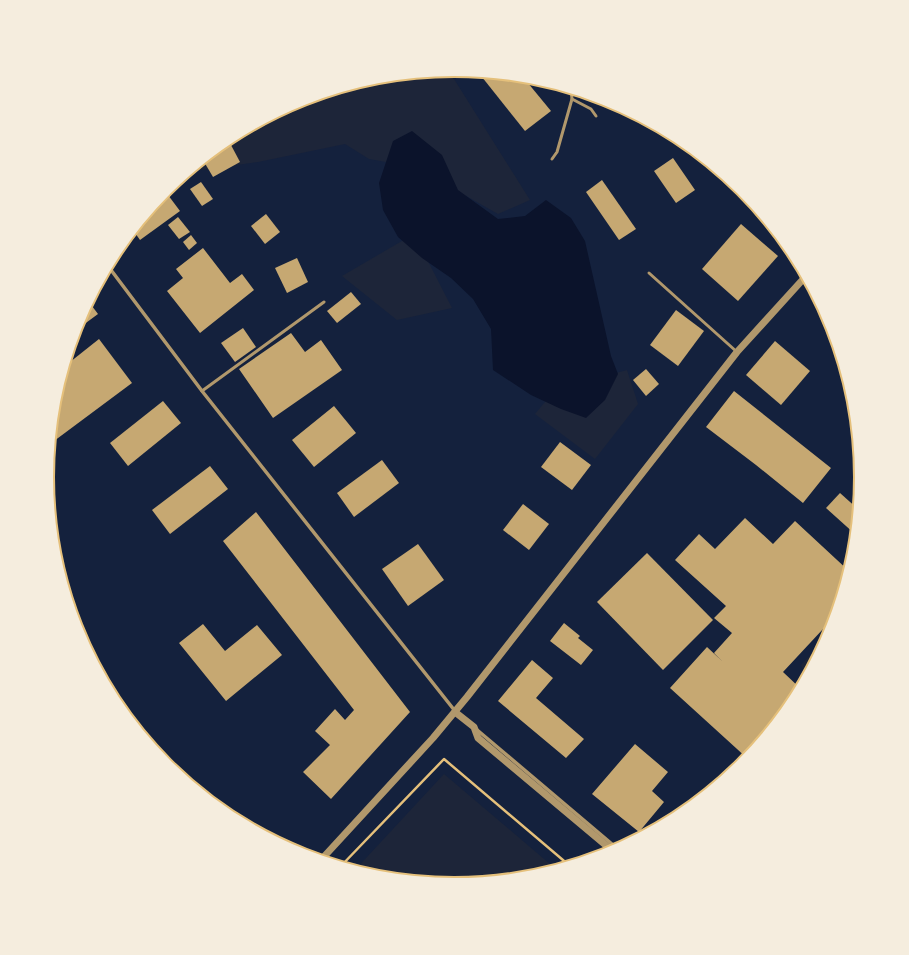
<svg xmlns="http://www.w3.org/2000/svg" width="909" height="955" font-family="'Alegreya Sans',sans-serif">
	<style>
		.green { fill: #1d2539 }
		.water { fill: #0b132b }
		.building { fill: #c6a872 }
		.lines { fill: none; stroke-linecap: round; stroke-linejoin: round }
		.path { stroke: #e5c07b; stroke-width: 2.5 }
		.service { stroke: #b1986c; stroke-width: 3 }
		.pedestrian { stroke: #b1986c; stroke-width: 3.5 }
		.tertiary { stroke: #b1986c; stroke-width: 7 }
		.rim { fill: none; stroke: #e5c07b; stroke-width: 2 }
	</style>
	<rect width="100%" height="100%" fill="#14213d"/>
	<g class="green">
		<path d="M449,71L530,200L498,214L415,167L369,159L345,144L258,162L188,172L228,139L299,101L375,78Z"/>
		<path d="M414,234L452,308L397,320L342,276Z"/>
		<path d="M627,370L638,404L595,459L535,414L555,390Z"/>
		<path d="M831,633V634L807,678L801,665Z"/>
		<path d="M444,774L557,870L534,877L454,885L375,877L354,871Z"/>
	</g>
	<path class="water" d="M412,131L442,155L458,190L498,219L525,216L546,200L571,218L585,241L611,356L618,374L605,400L586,418L561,409L531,395L493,370L491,329L473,299L451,278L422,258L398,237L383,210L379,183L393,141Z"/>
	<g class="building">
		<path d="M478,72L523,77L551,111L525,131Z"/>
		<path d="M231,145L240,162L213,177L203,160Z"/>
		<path d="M673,158L695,190L676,203L654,171Z"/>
		<path d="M602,180L636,229L619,240L586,192Z"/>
		<path d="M201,182L213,199L202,206L190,189Z"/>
		<path d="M165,191L180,211L140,240L133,230Z"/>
		<path d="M266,214L280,232L265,244L251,226Z"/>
		<path d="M178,217L190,232L179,239L168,225Z"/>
		<path d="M741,224L778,256L738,301L702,269Z"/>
		<path d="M191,235L197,243L189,250L183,242Z"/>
		<path d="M203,248L230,283L242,274L254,290L200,333L167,291L183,278L176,269Z"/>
		<path d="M297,258L308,282L287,293L275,268Z"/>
		<path d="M351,292L361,304L337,323L327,311Z"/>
		<path d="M89,302L98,314L75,331L78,321Z"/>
		<path d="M676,310L704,331L678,366L650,345Z"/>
		<path d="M243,328L256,347L235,362L221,343Z"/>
		<path d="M291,333L305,352L321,340L342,370L273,418L239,369Z"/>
		<path d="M99,339L132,383L50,444L55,398L65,366Z"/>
		<path d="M775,341L810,371L781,405L746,375Z"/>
		<path d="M646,369L659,384L646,396L633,380Z"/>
		<path d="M734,391L831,468L803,503L756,465L706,427Z"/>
		<path d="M163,401L181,423L128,466L110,443Z"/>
		<path d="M334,406L356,433L314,467L292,440Z"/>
		<path d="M560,442L591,465L572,490L541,467Z"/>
		<path d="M382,460L399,483L354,517L337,493Z"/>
		<path d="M210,466L228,489L170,534L152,510Z"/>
		<path d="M840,493L859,510L856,535L826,508Z"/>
		<path d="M523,504L549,524L529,550L503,530Z"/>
		<path d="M256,512L410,712L331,799L303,772L330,745L315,731L335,709L345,720L354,710L223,541Z"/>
		<path d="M745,518L773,544L795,521L850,572L837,614L783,672L801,689L793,704L748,759L670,688L707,647L723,662L714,653L732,633L714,618L726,606L675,560L699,534L715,549Z"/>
		<path d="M418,544L444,580L408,606L382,569Z"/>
		<path d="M647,553L713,620L663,670L597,602Z"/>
		<path d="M564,623L580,636L578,638L593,650L581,665L550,641Z"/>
		<path d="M203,624L225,651L257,625L282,655L226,701L179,643Z"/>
		<path d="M532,660L553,678L536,698L584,739L566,758L498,701Z"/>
		<path d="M635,744L668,772L652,791L664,802L639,832L592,794Z"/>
		<path d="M157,754L172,766L170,768L166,765Z"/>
		<path d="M684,807L688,811L672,821Z"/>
	</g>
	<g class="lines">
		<path class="path" d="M340,867L444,759L570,866"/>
		<g class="service">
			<path d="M542,81V80"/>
			<path d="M572,99L591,109L596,116"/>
			<path d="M552,159L557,152L572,99L571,89"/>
			<path d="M649,273L737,352"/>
			<path d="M202,391L324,302"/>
		</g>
		<g class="pedestrian">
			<path d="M108,266L202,391L455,711"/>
			<path d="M476,729L619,850"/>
		</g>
		<g class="tertiary">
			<path d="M455,712L474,727L478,738L614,852"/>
			<path d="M320,861L433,738L467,697L737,352L806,276"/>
		</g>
	</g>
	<path d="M0 0H909V955H0ZM54 477a400 400 0 1 1 800 0a400 400 0 1 1-800 0Z" fill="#f5edde" fill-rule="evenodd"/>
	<path class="rim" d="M54 477a400 400 0 1 1 800 0a400 400 0 1 1-800 0Z"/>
</svg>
